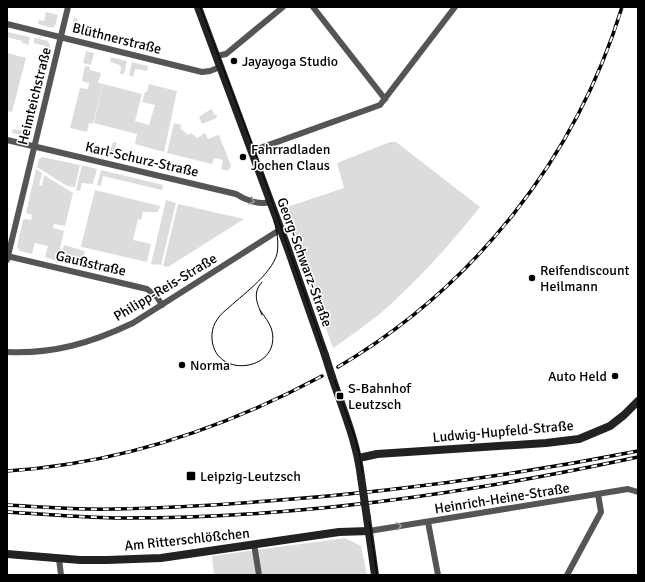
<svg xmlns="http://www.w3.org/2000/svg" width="645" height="582" font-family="Signika,sans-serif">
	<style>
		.green { fill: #dcdcdc }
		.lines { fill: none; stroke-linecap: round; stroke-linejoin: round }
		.street { stroke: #555; stroke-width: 6 }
		.secondary { stroke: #222; stroke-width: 8 }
		.tram { stroke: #000; stroke-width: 1 }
		.rail-casing { stroke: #000; stroke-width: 3.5 }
		.rail { stroke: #fff; stroke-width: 2; stroke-dasharray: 6; stroke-linecap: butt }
		.secondary-bridge { stroke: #222; stroke-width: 8 }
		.oneway { stroke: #999 }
		.poi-dot { fill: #000; stroke: #fff; stroke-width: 1.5 }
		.labels { text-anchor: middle; stroke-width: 3; stroke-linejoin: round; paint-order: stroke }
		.street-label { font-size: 14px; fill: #000; stroke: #fff }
		.poi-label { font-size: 14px; fill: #000; stroke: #fff; text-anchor: start }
	</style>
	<rect width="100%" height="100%" fill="#fff"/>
	<g class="green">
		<path d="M46,12L58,15L55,26L52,28L38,24L39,20L44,21Z"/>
		<path d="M74,18L78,19L76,25L88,28L86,36L72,32L71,31Z"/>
		<path d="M7,32L30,37L28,46L27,44L22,43V41L7,37Z"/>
		<path d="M34,38L48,41L50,46L48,54L43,53L45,46L34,43Z"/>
		<path d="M86,51L94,53L91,65L83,63Z"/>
		<path d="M7,53L26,58L12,112L7,111Z"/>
		<path d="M111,57L127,61L124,74H120L121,68L120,65L110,62Z"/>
		<path d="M132,62L148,66L147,71L136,69L135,70L133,77L129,75Z"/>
		<path d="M85,66L90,67V70L101,73L98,83L103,84L93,124L89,123L87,132L70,128L80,88L88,89L89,83L82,81Z"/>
		<path d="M103,84L142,94L135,121L149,125L155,105L142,102L145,92H147L149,84L177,91L164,152L135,144L137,134L94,123Z"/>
		<path d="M212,109L214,115L216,114L217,118L202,124L199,117L206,112Z"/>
		<path d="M174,123L182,125L180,128L188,135L191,133L197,138L205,133L208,139L219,135L231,166L228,171L221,169L223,161L220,159L214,158L212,164L167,153Z"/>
		<path d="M27,124L31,125L29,134L25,136L12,133L13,129L25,131Z"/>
		<path d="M113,142L117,143L115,149L116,152L128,155L126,160L110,156L109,153Z"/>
		<path d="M390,142H396L480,207C449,246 418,280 381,313C367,324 353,334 339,344L333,348L284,208L344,188L337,163Z"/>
		<path d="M42,157L80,165L75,187L67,186L37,167L39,159Z"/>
		<path d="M82,165L97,169L93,184L82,183L80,191L76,190Z"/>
		<path d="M36,169L42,173L39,186H42L44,175L73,193L65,226L54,224L53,228L64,231L57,261L45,257L48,246L35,243L32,254L20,251L17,247L23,220L25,219L31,220L32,215L26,213Z"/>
		<path d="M101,170L163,185L162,190L103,176L101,186L97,185Z"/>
		<path d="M95,190L160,206L158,212H143L141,220L138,219L133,240L151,244L147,262L82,247L81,246Z"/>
		<path d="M166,200L176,203L161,265L157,264V265L151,264Z"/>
		<path d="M178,204L244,219L168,267L163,266Z"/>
		<path d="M64,245L85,251L83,261L89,263L88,268L59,261Z"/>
		<path d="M345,538L361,546L367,575H214L212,556Z"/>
	</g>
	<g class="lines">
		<g class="street">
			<path d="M313,7L385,99"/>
			<path d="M7,24L202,72L210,71L220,67"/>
			<path d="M216,56L226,54L283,7"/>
			<path d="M7,140L236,194C245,200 259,205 270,202"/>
			<path d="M252,151L380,105L455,7"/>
			<path d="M7,256L147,289L157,297L162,305"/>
			<path d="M7,260L68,7"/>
			<path d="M7,352C54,354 91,343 133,323L281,229"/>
			<path d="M428,522L438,575"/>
			<path d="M369,531L628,489L638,492"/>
			<path d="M254,544L259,575"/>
			<path d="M59,559L61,575"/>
			<path d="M567,575L601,512L598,494"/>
		</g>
		<g class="secondary">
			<path d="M198,7L288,249L325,355"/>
			<path d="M332,377C343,410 357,442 361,477"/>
			<path d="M359,458L377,454L546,443L579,439L610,426L624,415L638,401"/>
			<path d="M367,518L375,575"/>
			<path d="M7,554L80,560H107L161,558L339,532L369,531"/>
		</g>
		<g class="tram">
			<path d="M200,7L254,150L355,438L360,457L377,575"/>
			<path d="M262,282C252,293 257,303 262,315"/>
			<path d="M260,310C264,316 270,323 272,331C281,371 215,380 212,339C211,327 217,317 226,310C241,296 271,275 277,254C279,243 277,231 274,221"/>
		</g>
		<defs>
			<g id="rail">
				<path d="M338,367C474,287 576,158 622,7"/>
				<path d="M7,471C118,464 225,428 322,376"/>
				<path d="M7,505C43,507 79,510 115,509C166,508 217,505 268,501C392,492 516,475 638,451"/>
				<path d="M7,512C43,514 79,517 115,518C292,519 466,494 638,457"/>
			</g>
		</defs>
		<use href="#rail" class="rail-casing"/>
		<use href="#rail" class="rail"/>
		<g class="secondary-bridge">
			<path d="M325,355L332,377"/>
			<path d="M361,477L367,518"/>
		</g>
	</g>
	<defs><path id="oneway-chevron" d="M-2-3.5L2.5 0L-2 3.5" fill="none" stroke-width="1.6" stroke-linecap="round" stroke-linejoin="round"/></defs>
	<g class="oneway">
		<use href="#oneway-chevron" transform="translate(252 201) rotate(18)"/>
		<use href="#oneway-chevron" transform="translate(399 526) rotate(-9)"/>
	</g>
	<g class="poi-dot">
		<circle cx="234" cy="61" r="4"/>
		<circle cx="243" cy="157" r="4"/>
		<circle cx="532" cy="278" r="4"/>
		<circle cx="182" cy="365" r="4"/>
		<circle cx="615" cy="376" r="4"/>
		<rect x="336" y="392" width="8" height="8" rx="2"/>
		<rect x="186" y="471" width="10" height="10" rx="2"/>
	</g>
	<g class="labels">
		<g class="street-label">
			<text transform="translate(117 38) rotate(14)" y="5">Blüthnerstraße</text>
			<text transform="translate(34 96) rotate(-76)" y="5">Heimteichstraße</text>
			<text transform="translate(142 159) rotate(13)" y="5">Karl-Schurz-Straße</text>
			<text transform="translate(305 262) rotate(70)" y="5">Georg-Schwarz-Straße</text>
			<text transform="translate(91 263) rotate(13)" y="5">Gaußstraße</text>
			<text transform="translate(165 287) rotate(-31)" y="5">Philipp-Reis-Straße</text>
			<text transform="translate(503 431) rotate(-5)" y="5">Ludwig-Hupfeld-Straße</text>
			<text transform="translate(502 498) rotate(-9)" y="5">Heinrich-Heine-Straße</text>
			<text transform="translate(187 539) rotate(-6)" y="5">Am Ritterschlößchen</text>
		</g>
		<g class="poi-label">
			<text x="242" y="66">Jayayoga Studio</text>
			<text x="251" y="154">Fahrradladen<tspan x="251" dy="16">Jochen Claus</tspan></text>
			<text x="540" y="275">Reifendiscount<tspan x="540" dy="16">Heilmann</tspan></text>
			<text x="190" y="370">Norma</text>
			<text x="607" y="381" text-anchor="end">Auto Held</text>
			<text x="348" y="393">S-Bahnhof<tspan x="348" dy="16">Leutzsch</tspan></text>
			<text x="200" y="481">Leipzig-Leutzsch</text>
		</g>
	</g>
	<rect width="645" height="582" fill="none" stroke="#000000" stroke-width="16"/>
</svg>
